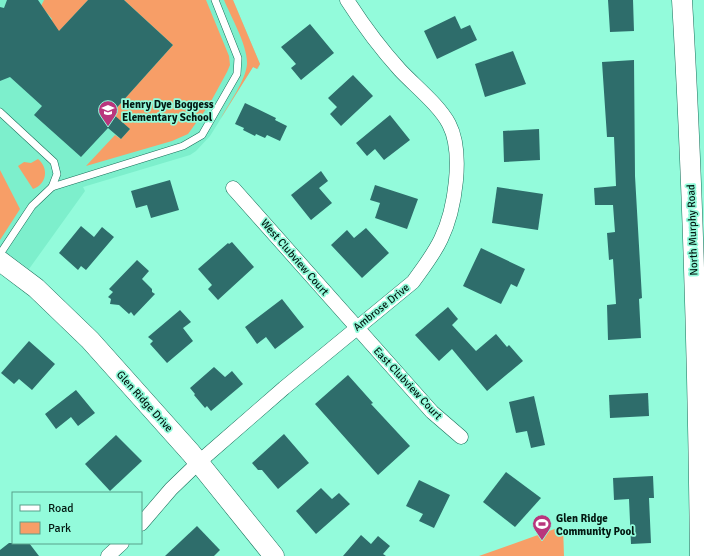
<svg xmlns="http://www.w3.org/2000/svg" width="704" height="556" font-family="Signika,sans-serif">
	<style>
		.built { fill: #7defcc }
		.green { fill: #f79e67 }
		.building { fill: #2e6d6b }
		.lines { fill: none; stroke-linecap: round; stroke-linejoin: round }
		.lane-casing { stroke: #196f5a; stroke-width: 8 }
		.street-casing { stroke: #196f5a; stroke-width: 15 }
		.secondary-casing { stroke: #196f5a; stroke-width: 21 }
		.lane { stroke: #fff; stroke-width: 7 }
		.street { stroke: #fff; stroke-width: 14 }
		.secondary { stroke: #fff; stroke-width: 20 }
		.labels { text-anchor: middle; stroke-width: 3.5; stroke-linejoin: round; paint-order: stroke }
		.poi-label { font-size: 11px; font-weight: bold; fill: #031912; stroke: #93fbdb; text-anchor: start }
		.street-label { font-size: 11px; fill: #031912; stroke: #93fbdb }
	</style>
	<rect width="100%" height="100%" fill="#93fbdb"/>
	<path class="built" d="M0,0H233L260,64L258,69L253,67L210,136L196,151L190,155L83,187L85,191L29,269L0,248Z"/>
	<g class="green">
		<path d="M44,0H88L52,39L43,30L52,19L41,6Z"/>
		<path d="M124,0H206L229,56L230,65L227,72L209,105L188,134L172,141L86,166L115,135L121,139L130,129L111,114L173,45Z"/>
		<path d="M224,0H233L260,64L257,69L253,67L221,118C229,103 246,80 247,64C248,46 231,17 224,0Z"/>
		<path d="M38,159C49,168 47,184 33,189L18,166L24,162L31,163Z"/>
		<path d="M0,170L20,209L0,240Z"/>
		<path d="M563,526L564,556H479Z"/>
	</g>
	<g class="building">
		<path d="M7,0H38L59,31L88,0H124L173,45L112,113L130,129L121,139L108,128L81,157L34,115L42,106L10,77L0,81V7L4,8Z"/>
		<path d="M608,0H633L634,31L610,32Z"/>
		<path d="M455,16L461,29L470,25L477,40L437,59L424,31Z"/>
		<path d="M310,24L334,53L301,80L291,68L296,64L281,47Z"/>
		<path d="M513,51L526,84L485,97L475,64Z"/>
		<path d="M634,60L635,176L642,298L639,299L641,338L608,340L607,305L616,304L613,259L609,260L607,233L615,232L613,205H595L594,188L616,186L614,137H607L602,62Z"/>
		<path d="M353,75L373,96L341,126L330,114L337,107L328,98Z"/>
		<path d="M245,103L276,118L275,120L287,126L280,141L267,135L265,138L256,134L255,136L243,130L244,128L235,124Z"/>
		<path d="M390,115L410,140L384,160L375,149L367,156L356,143Z"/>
		<path d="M539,129L540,160L504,162L503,131Z"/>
		<path d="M321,171L328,181L319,188L332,203L311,220L291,195Z"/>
		<path d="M170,180L179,210L151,218L147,205L136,208L131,191Z"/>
		<path d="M375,185L418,199L407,229L375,218L380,203L370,200Z"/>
		<path d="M497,187L543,194L538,230L492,223Z"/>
		<path d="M81,226L94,237L102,227L114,237L86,270L81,266L78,270L59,253Z"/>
		<path d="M366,228L389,253L362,278L331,245L347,230L354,238Z"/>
		<path d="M232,242L254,267L218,300L208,289L212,285L198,269L228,243L229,244Z"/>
		<path d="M481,248L525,269L517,287L511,284L501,304L463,286Z"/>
		<path d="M137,260L149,271L142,279L152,289V292L155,294L134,316L131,312L129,314L119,305L110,304L111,299L108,297L113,292L109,289Z"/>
		<path d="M282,299L304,327L275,349L266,337L257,344L245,327Z"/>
		<path d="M448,307L458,319L452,325L476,351L496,334L507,347L509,345L523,361L487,391L452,349L439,361L415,335Z"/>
		<path d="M180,310L191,322L183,328L193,341L167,363L150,344L153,341L148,337Z"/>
		<path d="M29,341L55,364L32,390L19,379L14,384L1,373Z"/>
		<path d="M214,367L225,377L232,371L243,384L211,411L207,406L205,408L194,395L195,394L190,388Z"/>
		<path d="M348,375L373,403L371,404L410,446L378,475L315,404Z"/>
		<path d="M76,390L95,413L78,426L71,417L56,429L45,414Z"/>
		<path d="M648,393L649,416L610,418L609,395Z"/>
		<path d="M534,396L545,445L531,448L527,431L516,433L509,402Z"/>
		<path d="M284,434L309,463L278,489L262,470H258L252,463Z"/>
		<path d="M116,435L142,461L110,491L85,464Z"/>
		<path d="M506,472L541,498L515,527L483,502Z"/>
		<path d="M653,476L654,498H649L651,543L631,544L629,499L614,500L613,478Z"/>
		<path d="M419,480L450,495L434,528L419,521L423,514L406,506Z"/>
		<path d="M321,488L332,499L339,493L350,504L316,534L296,511Z"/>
		<path d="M197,526L220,550L214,556H165Z"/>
		<path d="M361,535L371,544L378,536L390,546L383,554L386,556H343Z"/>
		<path d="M9,543H29L39,556H0V550Z"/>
	</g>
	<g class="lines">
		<defs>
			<g id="lane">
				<path d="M0,112L54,162L57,174L52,187L32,206L0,254"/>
				<path d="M52,187L183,146L202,135L237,74L238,58L215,0"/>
			</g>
			<g id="street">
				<path d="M233,188L432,412L461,437"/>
				<path d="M141,524L171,489L199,462L284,388L413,282C423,268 434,254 441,239C455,210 464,153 449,124C439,105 415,86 400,70C380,48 363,25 347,0"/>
				<path d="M108,556L122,543"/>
			</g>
			<g id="secondary">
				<path d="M682,0C693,185 698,371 700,556"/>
				<path d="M0,261L36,288L90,340L191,453L274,556"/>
			</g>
		</defs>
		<use href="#lane" class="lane-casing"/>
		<use href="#street" class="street-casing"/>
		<use href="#secondary" class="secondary-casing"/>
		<use href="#lane" class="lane"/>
		<use href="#street" class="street"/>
		<use href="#secondary" class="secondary"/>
	</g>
	<defs>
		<symbol id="school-pin" viewBox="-11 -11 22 30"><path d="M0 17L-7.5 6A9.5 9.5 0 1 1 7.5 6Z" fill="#b9367d" stroke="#93fbdb"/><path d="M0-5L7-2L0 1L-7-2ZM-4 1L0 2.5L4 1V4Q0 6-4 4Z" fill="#fff"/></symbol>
		<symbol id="stadium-pin" viewBox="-11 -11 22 30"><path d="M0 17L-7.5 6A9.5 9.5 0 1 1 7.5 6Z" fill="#b9367d" stroke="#93fbdb"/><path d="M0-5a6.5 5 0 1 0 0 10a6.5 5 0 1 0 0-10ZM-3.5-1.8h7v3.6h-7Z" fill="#fff"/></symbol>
	</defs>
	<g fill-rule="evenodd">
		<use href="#school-pin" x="97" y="99" width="22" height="30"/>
		<use href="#stadium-pin" x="531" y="513" width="22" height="30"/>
	</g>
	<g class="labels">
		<g class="poi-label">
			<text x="122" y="108">Henry Dye Boggess<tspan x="122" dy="13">Elementary School</tspan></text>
			<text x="556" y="522">Glen Ridge<tspan x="556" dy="13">Community Pool</tspan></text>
		</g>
		<g class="street-label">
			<text transform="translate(692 230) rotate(-92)" y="4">North Murphy Road</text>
			<text transform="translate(295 257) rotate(49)" y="4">West Clubview Court</text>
			<text transform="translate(381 307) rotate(-39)" y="4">Ambrose Drive</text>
			<text transform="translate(408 383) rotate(47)" y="4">East Clubview Court</text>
			<text transform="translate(145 401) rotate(48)" y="4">Glen Ridge Drive</text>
		</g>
	</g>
	<rect x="12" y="492" width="130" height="52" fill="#93fbdb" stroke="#59a18b"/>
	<rect x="20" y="505" width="20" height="6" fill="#ffffff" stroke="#59a18b"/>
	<text x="48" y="512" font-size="12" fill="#031912">Road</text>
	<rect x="20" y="522" width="20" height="12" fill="#f79e67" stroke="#59a18b"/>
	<text x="48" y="532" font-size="12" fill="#031912">Park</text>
</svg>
